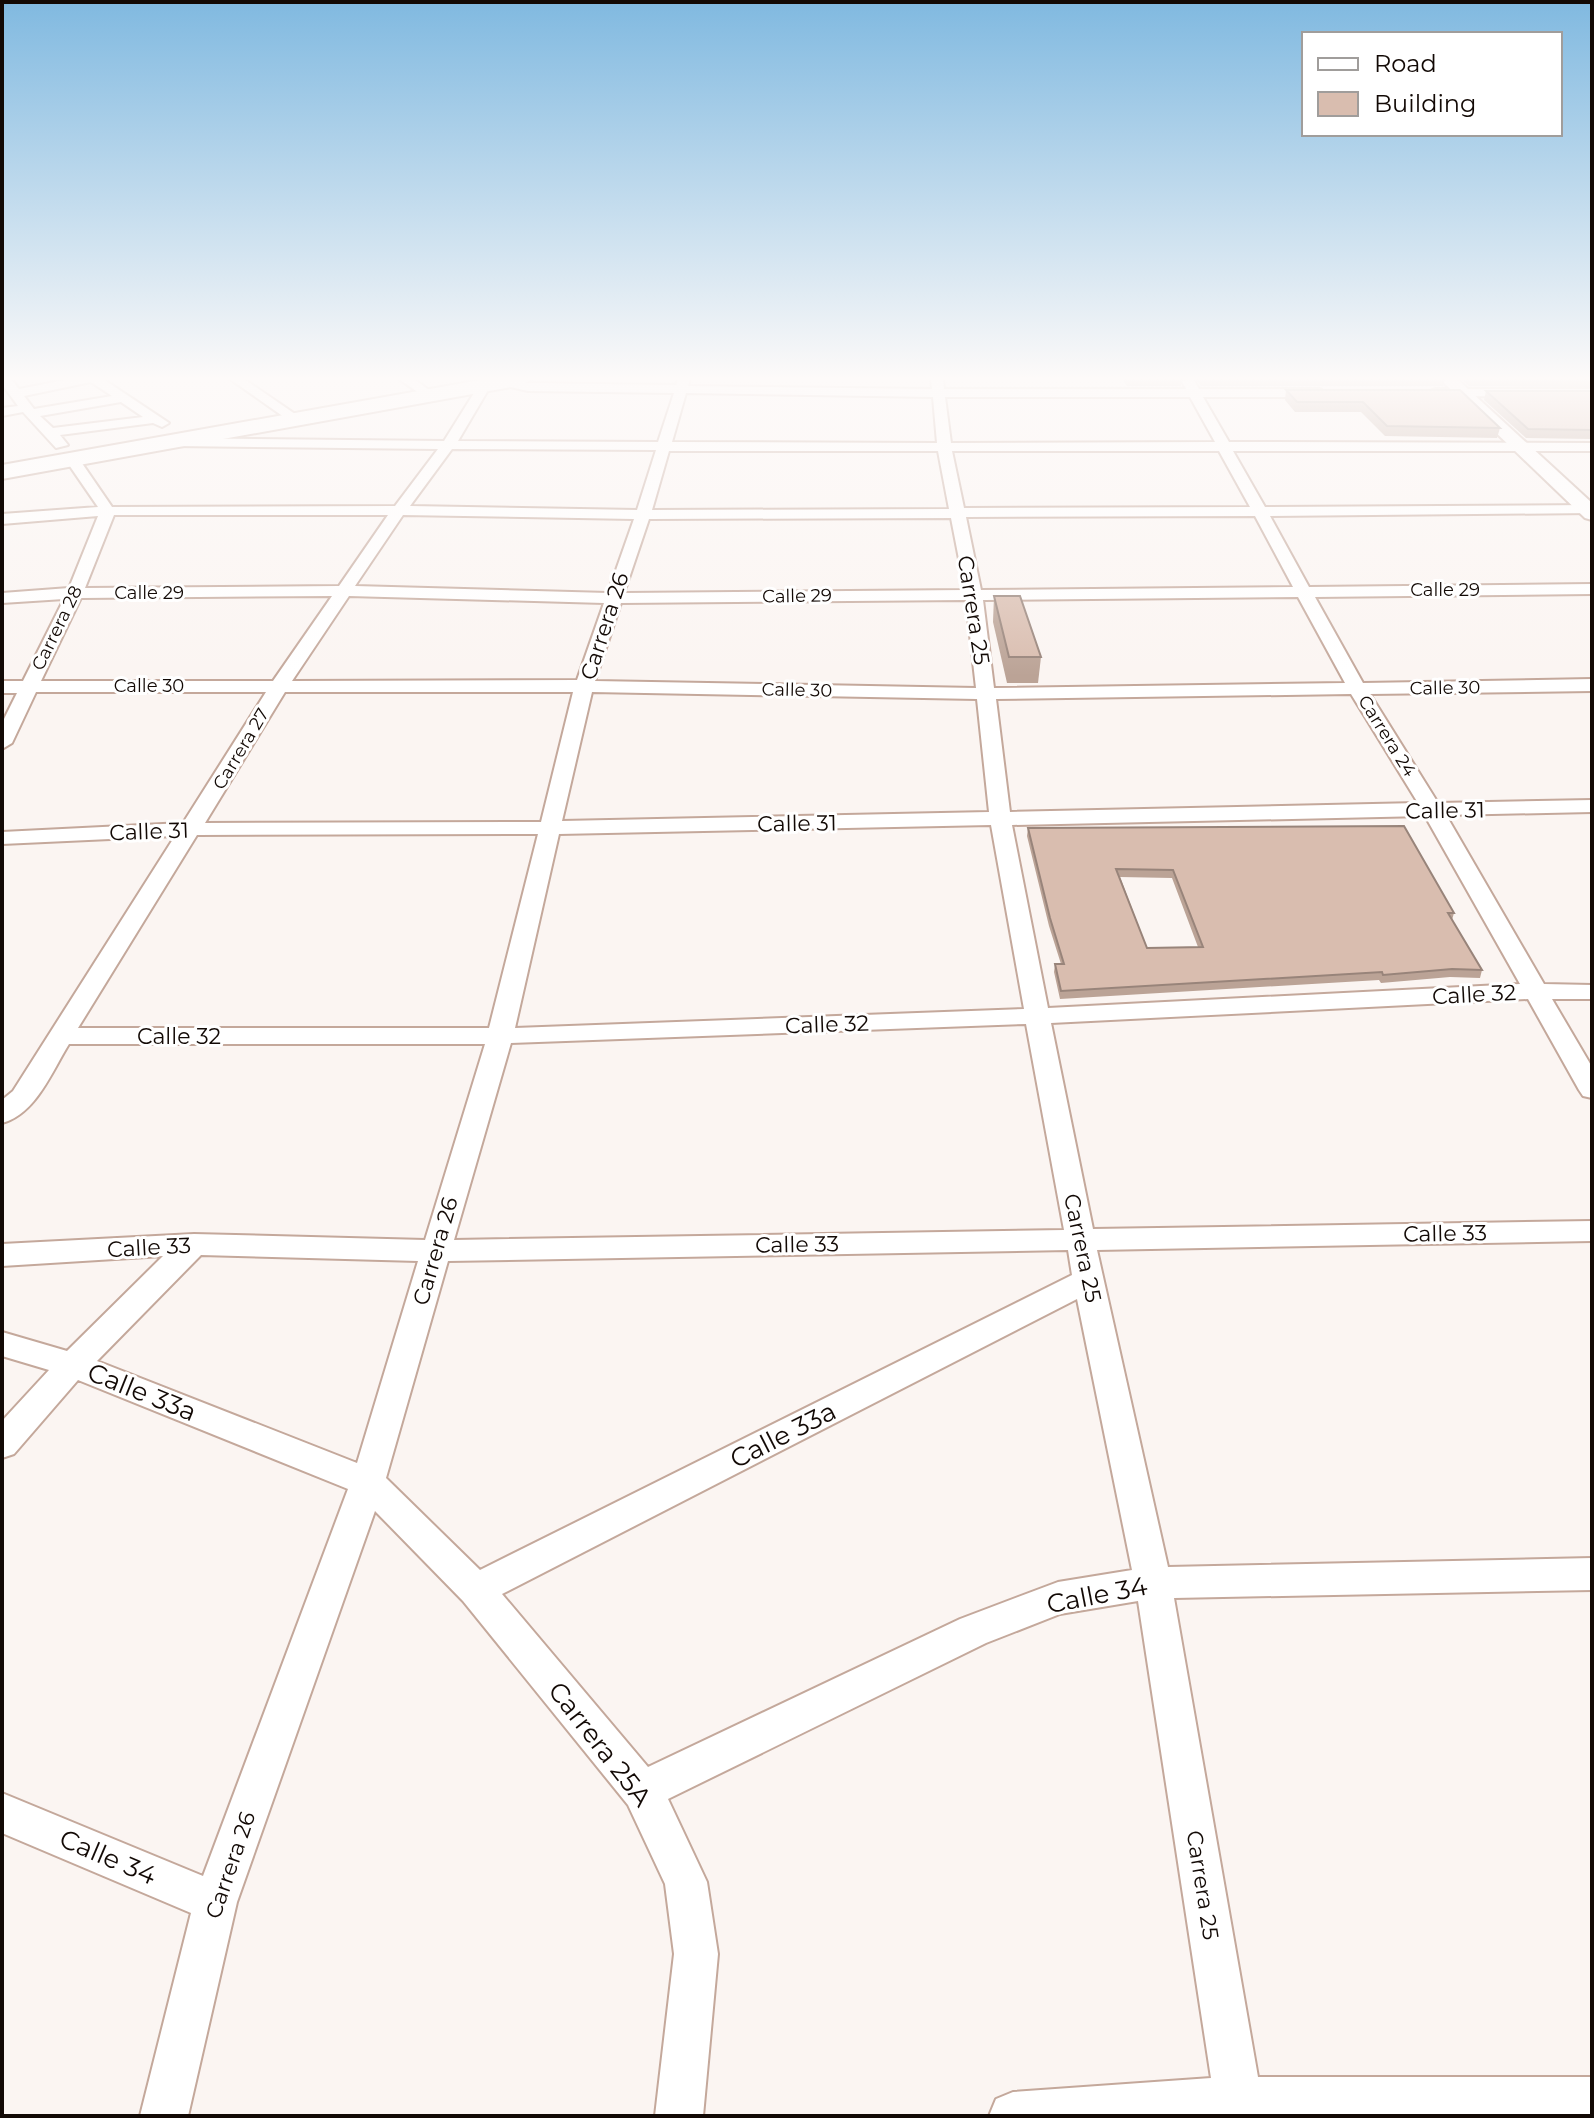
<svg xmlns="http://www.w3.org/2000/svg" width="1594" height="2118" font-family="Montserrat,sans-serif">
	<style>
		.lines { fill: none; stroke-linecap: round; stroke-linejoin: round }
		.minor-casing { stroke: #c4a89b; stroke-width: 4 }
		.tertiary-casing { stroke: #c4a89b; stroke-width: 4 }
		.trunk-casing { stroke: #c4a89b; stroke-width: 4 }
		.minor { fill: #fff; fill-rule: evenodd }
		.tertiary { fill: #fff; fill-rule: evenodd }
		.trunk { fill: #fff; fill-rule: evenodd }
		.wall { fill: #bba396; fill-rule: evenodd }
		.building { fill: #d9bdaf; stroke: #98847a; stroke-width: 2; fill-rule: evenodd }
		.labels { text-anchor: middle; stroke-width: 6; stroke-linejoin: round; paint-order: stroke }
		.far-street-label { font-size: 18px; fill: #120905; stroke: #fff }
		.street-label { font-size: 22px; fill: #120905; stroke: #fff }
		.near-street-label { font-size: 26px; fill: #120905; stroke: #fff }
	</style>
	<rect width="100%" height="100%" fill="#fbf5f2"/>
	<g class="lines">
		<defs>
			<g id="minor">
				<path d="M2,379H11L19,389L70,379H103L169,423L162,427L153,423L60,435L68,445L56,448L23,412L2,416V408L18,406L2,384ZM91,382L112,396L34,409L24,396ZM121,402L143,417L53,428L40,416Z"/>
				<path d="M230,379H244L295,414L284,417Z"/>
				<path d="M399,379H414L429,390L419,393Z"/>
				<path d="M503,379L528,383L676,385L678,379H690L688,386L932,389L931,379H943L944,389H1186L1182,381L1193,379L1199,389H1320L1326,393L1320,397H1203L1229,442L1592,443V451H1233L1265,507L1592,505V513L1270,516L1309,587L1592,584V594L1315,597L1363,683L1592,679V691L1370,694L1438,803L1592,800V812L1446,815L1544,984L1592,985V999H1552L1592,1067V1098L1583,1096L1579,1090L1528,999L1051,1023L1093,1229L1592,1221V1241L1097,1250L1168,1567L1592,1558V1590L1174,1598L1258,2077H1592V2116H989L996,2099L1013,2092L1211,2078L1138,1601L1060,1614L986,1643L668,1799L707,1882L718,1954L703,2116H655L674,1954L665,1884L628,1805L463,1601L375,1511L237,1902L188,2116H140L191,1913L2,1833V1793L203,1876L348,1489L78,1380L14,1454L2,1458V1421L49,1370L2,1356V1332L67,1351L163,1256L2,1266V1244L194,1234L425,1240L485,1044H69C52,1071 36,1114 2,1123V1100L13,1091L175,836L2,844V832L183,823L266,692H36L12,743L2,749V723L17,693H2V681H23L64,599L2,603V593L69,588L98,516L2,524V514L98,507L65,459L72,455L77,456L112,507L395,506L438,449L174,446L167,442L174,438L444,441L479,385L485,381L491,385L458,441L658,442L674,393L528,391L502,385ZM686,393L933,397L937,443L672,442ZM945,397H1190L1215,442L951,443ZM452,449L656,450L637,510L410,506ZM669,451H938L949,509L652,510ZM952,451H1219L1250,507L964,508ZM114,515H388L339,586L85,588ZM403,515L634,519L608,593L355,586ZM1255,516L1293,587L981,590L966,517ZM951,518L965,590L624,593L649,519ZM332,596L273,681H41L81,598ZM349,596L604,603L577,680L292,681ZM1298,597L1345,683L994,688L983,600ZM966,600L976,688L595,681L621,603ZM285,692H573L541,822L205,823ZM592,692L977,699L989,812L562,821ZM1351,694L1418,803L1010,812L996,699ZM1425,816L1520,984L1048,1008L1012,825ZM991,825L1024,1009L515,1028L559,834ZM538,834L489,1028H78L197,835ZM1026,1024L1064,1230L454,1240L511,1043ZM1068,1250L1072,1275L480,1570L386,1478L448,1261ZM201,1255L418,1261L357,1463L97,1361ZM1077,1299L1132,1570L1058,1582L960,1619L648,1767L502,1594Z"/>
				<path d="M1436,389H1592V397L1432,396V390Z"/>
			</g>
			<path id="tertiary" d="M1440,379H1457L1592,503V520L1585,518Z"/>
			<path id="trunk" d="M486,379H532L522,385L2,479V465Z"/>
		</defs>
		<use href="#minor" class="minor-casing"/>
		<use href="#tertiary" class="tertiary-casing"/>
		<use href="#trunk" class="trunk-casing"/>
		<use href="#minor" class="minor"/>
		<use href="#tertiary" class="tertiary"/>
		<use href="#trunk" class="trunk"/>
	</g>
	<g class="wall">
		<path d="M1122,379H1182L1181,386H1127Z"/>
		<path d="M1195,379H1445L1443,386H1201Z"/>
		<path d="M1461,379H1592V387L1469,386Z"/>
		<path d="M1286,390H1460L1500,428L1497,438L1385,436L1361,412H1295L1285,400Z"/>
		<path d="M1486,391H1592V439L1526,438L1484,400Z"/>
		<path d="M994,596L1041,657L1038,683H1007L993,622Z"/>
		<path d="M1028,828L1454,913L1452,920L1482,970L1480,978L1450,977L1381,983L1379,980L1060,999L1054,972L1055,964H1061L1049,926L1027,836ZM1120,877L1172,878L1198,947L1147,948Z"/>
	</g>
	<g class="building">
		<path d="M1286,390H1460L1500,428L1387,426L1363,402H1297Z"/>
		<path d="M1486,391H1592V430L1528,429Z"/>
		<path d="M994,596H1020L1041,657H1009Z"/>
		<path d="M1404,826L1454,913H1448L1482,970L1452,969L1383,975L1382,972L1061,991L1055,964H1064L1050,918L1028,828ZM1116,869L1173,870L1203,947L1147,948Z"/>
	</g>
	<linearGradient id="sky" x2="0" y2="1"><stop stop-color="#80b9e0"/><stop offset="0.56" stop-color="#fdfaf9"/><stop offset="1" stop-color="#fdfaf9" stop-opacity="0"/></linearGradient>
	<rect width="1594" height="676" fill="url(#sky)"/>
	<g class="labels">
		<g class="far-street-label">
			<text x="1445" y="596">Calle 29</text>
			<text x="149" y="599">Calle 29</text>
			<text transform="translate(797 596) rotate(-1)" y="6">Calle 29</text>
			<text transform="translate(57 628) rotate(-64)" y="6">Carrera 28</text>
			<text x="149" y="692">Calle 30</text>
			<text transform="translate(1445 688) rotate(-1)" y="6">Calle 30</text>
			<text transform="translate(797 690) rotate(1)" y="6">Calle 30</text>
			<text transform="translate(1387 736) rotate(58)" y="6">Carrera 24</text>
			<text transform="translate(241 749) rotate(-59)" y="6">Carrera 27</text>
		</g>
		<g class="street-label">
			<text transform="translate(974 610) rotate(81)" y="8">Carrera 25</text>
			<text transform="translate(604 626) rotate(-72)" y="8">Carrera 26</text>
			<text transform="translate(1445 810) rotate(-1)" y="8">Calle 31</text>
			<text transform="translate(797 823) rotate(-1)" y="8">Calle 31</text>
			<text transform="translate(149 831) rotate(-2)" y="8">Calle 31</text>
			<text transform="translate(1474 994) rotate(-3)" y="8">Calle 32</text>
			<text transform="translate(827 1024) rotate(-2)" y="8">Calle 32</text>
			<text x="179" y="1044">Calle 32</text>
			<text transform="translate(1445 1233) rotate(-1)" y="8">Calle 33</text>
			<text transform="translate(797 1244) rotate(-1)" y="8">Calle 33</text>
			<text transform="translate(149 1247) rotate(-3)" y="8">Calle 33</text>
			<text transform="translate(1083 1248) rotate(78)" y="8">Carrera 25</text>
			<text transform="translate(435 1251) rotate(-74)" y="8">Carrera 26</text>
			<text transform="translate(230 1865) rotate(-71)" y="8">Carrera 26</text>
			<text transform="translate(1203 1885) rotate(81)" y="8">Carrera 25</text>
		</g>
		<g class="near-street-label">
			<text transform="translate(142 1392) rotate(22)" y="9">Calle 33a</text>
			<text transform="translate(783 1435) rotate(-27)" y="9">Calle 33a</text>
			<text transform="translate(1097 1595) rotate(-11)" y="9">Calle 34</text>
			<text transform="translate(600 1744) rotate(52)" y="9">Carrera 25A</text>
			<text transform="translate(108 1857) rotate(23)" y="9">Calle 34</text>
		</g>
	</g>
	<rect width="1594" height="2118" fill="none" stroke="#120905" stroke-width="8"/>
	<rect x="1302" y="32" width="260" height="104" fill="#ffffff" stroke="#a09d9b" stroke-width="2"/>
	<rect x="1318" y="58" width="40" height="12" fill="#ffffff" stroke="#a09d9b" stroke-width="2"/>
	<text x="1374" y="72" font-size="24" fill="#120905">Road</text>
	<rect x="1318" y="92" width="40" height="24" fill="#d9bdaf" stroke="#a09d9b" stroke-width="2"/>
	<text x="1374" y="112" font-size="24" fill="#120905">Building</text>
</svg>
